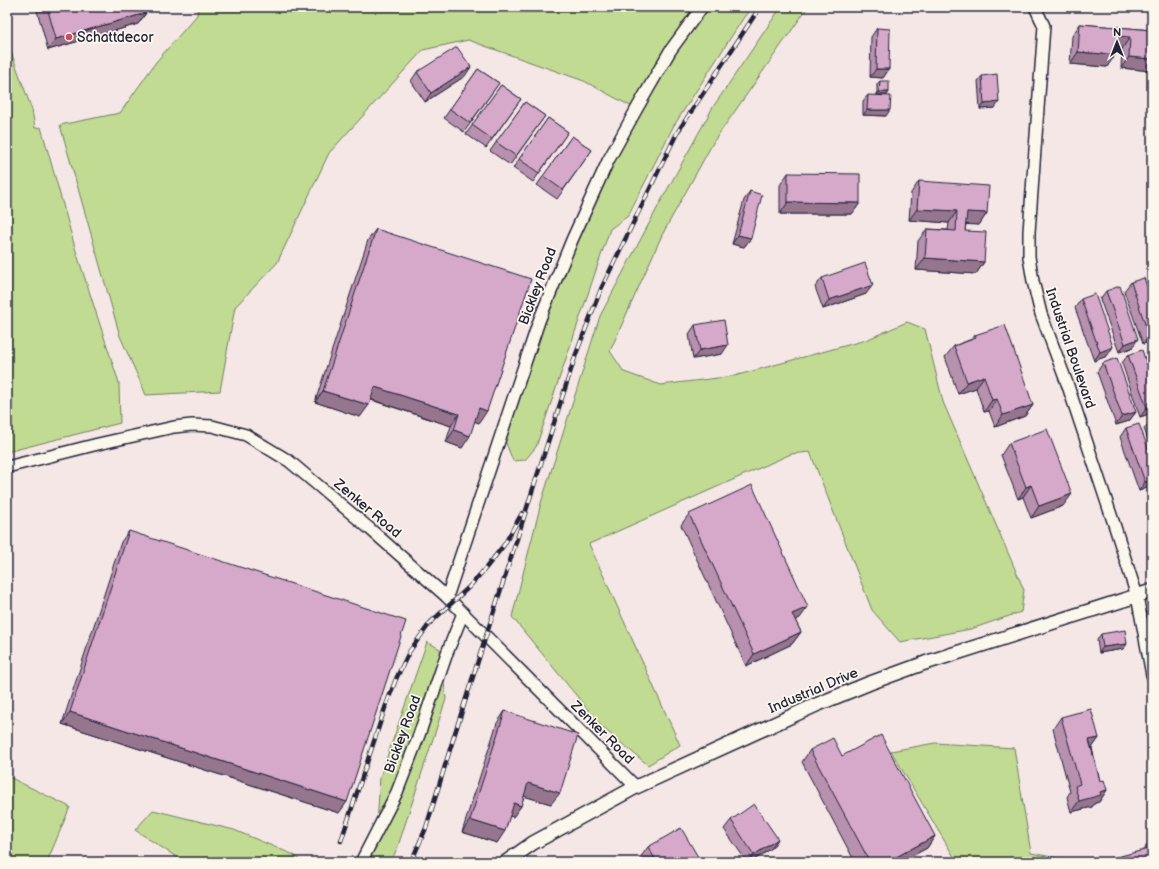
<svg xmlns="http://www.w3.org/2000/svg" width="1159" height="869" font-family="'Balsamiq Sans',sans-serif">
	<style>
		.green { fill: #c1db92; stroke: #727e66 }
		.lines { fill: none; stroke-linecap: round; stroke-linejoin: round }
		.minor-casing { stroke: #22223b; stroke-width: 14 }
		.tertiary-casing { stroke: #22223b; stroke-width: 16 }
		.minor { stroke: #fbf7ec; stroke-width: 11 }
		.tertiary { stroke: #fbf7ec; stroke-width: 13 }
		.rail-casing { stroke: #22223b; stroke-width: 4.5 }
		.rail { stroke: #fbf7ec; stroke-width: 3; stroke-dasharray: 9; stroke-linecap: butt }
		.wall { fill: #b891af; stroke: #22223b }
		.shaded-wall { fill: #96768e; stroke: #22223b }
		.building { fill: #d6a9cb; stroke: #22223b }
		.poi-dot { fill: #d1495b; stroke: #fbf7ec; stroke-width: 1.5 }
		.labels { text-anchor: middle; stroke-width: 3.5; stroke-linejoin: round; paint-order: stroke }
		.poi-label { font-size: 14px; fill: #22223b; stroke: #fbf7ec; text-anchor: start }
		.street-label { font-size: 14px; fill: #22223b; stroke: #fbf7ec }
	</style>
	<rect width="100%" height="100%" fill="#f4e7e5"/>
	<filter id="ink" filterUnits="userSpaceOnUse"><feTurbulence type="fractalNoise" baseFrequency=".025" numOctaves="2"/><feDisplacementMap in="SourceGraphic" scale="8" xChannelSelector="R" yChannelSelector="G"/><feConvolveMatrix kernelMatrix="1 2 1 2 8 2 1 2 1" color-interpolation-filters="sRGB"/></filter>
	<g filter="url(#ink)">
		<g class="green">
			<path d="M198,7H752L744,17L673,127L628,216L610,229L536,447L525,460L513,461L502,433L539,321L636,109L584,81L468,40L423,50L329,153L277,263L235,307L220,391L146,395L120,336L60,125L120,113L156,62L197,15Z"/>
			<path d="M781,7H808L714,141L662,235L610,351L624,372L661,385L734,376L866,340L907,322L925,329L943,402L1024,590L1021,612L971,629L900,642L872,610L810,452L791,454L589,544L680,745L648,765L603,728L512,617L541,503L600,316L661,201L713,107Z"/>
			<path d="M7,41L32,110L35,128L41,127L76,251L119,383L120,423L7,452Z"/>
			<path d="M427,642L440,649L446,699L398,846L391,862H368L376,841L380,777Z"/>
			<path d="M935,743L1014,748L1031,853L1079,862H957L891,751Z"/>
			<path d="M7,776L70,807L47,862H7Z"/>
			<path d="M153,810L234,830L294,855L302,862H184L135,830Z"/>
		</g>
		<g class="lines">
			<defs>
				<g id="minor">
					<path d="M1035,7L1044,26L1029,232V257L1033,281L1041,314L1068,386L1115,527L1137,596L1152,675"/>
					<path d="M7,467L98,444L174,427L192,425L212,426L246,435L289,461L370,529L447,597L636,787"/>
					<path d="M447,597L539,321L572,240L608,161L636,110L670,51L702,7"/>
					<path d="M361,862L397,792L419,735L447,653L463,613"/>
				</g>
				<path id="tertiary" d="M506,862L533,843L636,787L816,705L870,683L925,663L1152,591"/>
			</defs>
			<use href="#minor" class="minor-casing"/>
			<use href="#tertiary" class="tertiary-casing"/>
			<use href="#minor" class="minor"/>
			<use href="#tertiary" class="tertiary"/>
			<defs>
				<g id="rail">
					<path d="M341,841L385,708L396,679L409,652L430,623L469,587L485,569L504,545L522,513"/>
					<path d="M411,862L426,828L455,733L576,354L601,289L677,133L760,7"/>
				</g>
			</defs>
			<use href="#rail" class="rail-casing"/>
			<use href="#rail" class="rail"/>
		</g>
		<g class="wall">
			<path d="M36,7H145L146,13L138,24L48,50Z"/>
			<path d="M1080,24L1152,30V71L1121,68L1122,49H1116L1107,67L1070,64L1072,36Z"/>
			<path d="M877,28L889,69L883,78L870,77L871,37Z"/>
			<path d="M478,69L499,83L464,132L444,118Z"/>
			<path d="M417,72L465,76L425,102L411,81Z"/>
			<path d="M982,76L995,108L980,109L978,81Z"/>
			<path d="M880,81L889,92L887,95H877V84Z"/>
			<path d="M501,85L521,99L486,148L466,134Z"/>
			<path d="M868,95L886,116L863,115V101Z"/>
			<path d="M525,102L545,116L510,165L490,151Z"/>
			<path d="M548,118L568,132L533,182L513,168Z"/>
			<path d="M572,136L592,150L557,199L537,185Z"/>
			<path d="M788,173L860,203L852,214H780V185Z"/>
			<path d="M919,181L987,213L979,225L966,224L965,231L984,262L976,274L916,270L918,241L927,229L948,230L949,223L909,220L911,193Z"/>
			<path d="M750,191L751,238L744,247L732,244L744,200Z"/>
			<path d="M376,229L479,423L475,421L462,448L446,442L451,426L371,400L360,417L315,402L368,240Z"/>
			<path d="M822,278L866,294L823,309L815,287Z"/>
			<path d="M1131,282L1152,301V341L1143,344L1124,291Z"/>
			<path d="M1106,291L1132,348L1119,352L1100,299Z"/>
			<path d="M1081,299L1107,356L1094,361L1075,308Z"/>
			<path d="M695,325L722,354L693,359L689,334Z"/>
			<path d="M975,335L1033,405L1025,416L995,427L989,411L984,412L976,388L958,394L945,357L954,346L972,339Z"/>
			<path d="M1152,349V371L1147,356Z"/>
			<path d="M1128,355L1152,413L1140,417L1122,363Z"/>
			<path d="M1103,363L1136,412L1129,421L1116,425L1097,372Z"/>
			<path d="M1152,419V450L1144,429L1151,420Z"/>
			<path d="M1126,428L1152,459V486L1139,491L1120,437Z"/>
			<path d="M1009,443L1063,506L1031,518L1023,497L1018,499L1001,455Z"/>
			<path d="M689,514L800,618L795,620L801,632L792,644L746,666L681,525Z"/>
			<path d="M129,531L339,813L62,724L121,542Z"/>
			<path d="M1101,634L1127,644L1123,649L1099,653L1097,640Z"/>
			<path d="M505,711L551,804L524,796L521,806L513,817L510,816L497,843L462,832L497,723Z"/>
			<path d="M1061,717L1099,738L1092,748L1100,781L1107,790L1099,802L1095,803L1092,807L1071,812L1067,797L1070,792L1053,729Z"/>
			<path d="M810,750L842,756L935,836L927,848L901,862H855L802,762Z"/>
			<path d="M731,820L778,839L772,848L751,862H747L724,829Z"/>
			<path d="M1152,838V862H1104L1105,860L1146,850L1145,848Z"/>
			<path d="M648,847L701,862H642L640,858Z"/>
		</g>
		<g class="shaded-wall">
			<path d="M146,13L138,24L48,50L56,39Z"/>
			<path d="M1117,36L1130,37L1122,49L1109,48Z"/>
			<path d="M1078,52L1115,55L1107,67L1070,64Z"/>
			<path d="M1129,57L1152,59V71L1121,68Z"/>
			<path d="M471,67L465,76L425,102L431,93Z"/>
			<path d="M876,69H889L883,78L870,77Z"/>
			<path d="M879,92H889L887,95H877Z"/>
			<path d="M999,102L995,108L980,109L984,104Z"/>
			<path d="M867,110H890L886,116L863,115Z"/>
			<path d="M788,202L860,203L852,214H780Z"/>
			<path d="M917,209L957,211L949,223L909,220Z"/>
			<path d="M967,212L987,213L979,225L958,224Z"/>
			<path d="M738,235L751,238L744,247L732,244Z"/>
			<path d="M925,258L984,262L976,274L916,270Z"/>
			<path d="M873,285L866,294L823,309L829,300Z"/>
			<path d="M1152,335V341L1143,344L1149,336Z"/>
			<path d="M1138,339L1132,348L1119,352L1125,344Z"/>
			<path d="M728,345L722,354L693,359L700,350Z"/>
			<path d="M1113,347L1107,356L1094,361L1100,352Z"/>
			<path d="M984,376L976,388L958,394L967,382Z"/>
			<path d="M375,387L459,414L451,426L367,398Z"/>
			<path d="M323,391L369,405L360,417L315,402Z"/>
			<path d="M997,399L989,411L984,412L992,400Z"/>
			<path d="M1033,405L1025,416L995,427L1003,415Z"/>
			<path d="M1152,406V413L1140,417L1147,408Z"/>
			<path d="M479,408L487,411L479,423L471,420Z"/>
			<path d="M1136,412L1129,421L1116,425L1122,416Z"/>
			<path d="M454,430L470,436L462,448L446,442Z"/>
			<path d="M1152,480V486L1139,491L1145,482Z"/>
			<path d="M1031,485L1023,497L1018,499L1026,487Z"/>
			<path d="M1072,494L1063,506L1031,518L1039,506Z"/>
			<path d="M808,607L800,618L784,626L792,614Z"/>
			<path d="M801,632L792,644L746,666L754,654Z"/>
			<path d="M1127,644L1123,649L1099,653L1103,647Z"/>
			<path d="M70,712L347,802L339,813L62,724Z"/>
			<path d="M1099,738L1091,749L1089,740Z"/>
			<path d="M528,783L560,793L551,804L520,795Z"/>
			<path d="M1107,790L1099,802L1095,803L1092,807L1071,812L1079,801L1100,792Z"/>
			<path d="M514,803L521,806L513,817L506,815Z"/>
			<path d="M470,820L505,831L497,843L462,832Z"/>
			<path d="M935,836L927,848L901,862H887Z"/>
			<path d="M778,839L772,848L751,862H749L754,855Z"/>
		</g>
		<g class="building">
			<path d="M47,7H145L146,13L56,39Z"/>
			<path d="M1080,24L1152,30V59L1129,57L1130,37L1117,36L1115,55L1078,52Z"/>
			<path d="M877,28L890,29L889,69H876Z"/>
			<path d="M457,47L471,67L431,93L417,72Z"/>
			<path d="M478,69L499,83L470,123L450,109Z"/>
			<path d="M997,74L999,102L984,104L982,76Z"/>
			<path d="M880,81H889V92H879Z"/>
			<path d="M501,85L521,99L492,139L472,125Z"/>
			<path d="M868,95L891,96L890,110H867Z"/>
			<path d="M525,102L545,116L516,156L496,142Z"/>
			<path d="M548,118L568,132L539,173L519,159Z"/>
			<path d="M572,136L592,150L563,190L543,176Z"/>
			<path d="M788,173L860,174V203L788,202Z"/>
			<path d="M919,181L989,186L987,213L967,212L965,231L986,232L984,262L925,258L927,229L956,231L957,211L917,209Z"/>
			<path d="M750,191L762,195L751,238L738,235Z"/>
			<path d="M376,229L531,279L487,411L479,408L470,436L454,430L459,414L375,387L369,405L323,391Z"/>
			<path d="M865,263L873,285L829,300L822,278Z"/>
			<path d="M1144,278L1152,301V335L1149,336L1131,282Z"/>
			<path d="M1120,286L1138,339L1125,344L1106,291Z"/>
			<path d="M1095,294L1113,347L1100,352L1081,299Z"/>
			<path d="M724,320L728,345L700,350L695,325Z"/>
			<path d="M1005,325L1033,405L1003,415L997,399L992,400L984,376L967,382L954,346L976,338L975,335Z"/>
			<path d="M1142,350L1152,380V406L1147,408L1128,355Z"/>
			<path d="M1117,358L1136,412L1122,416L1103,363Z"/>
			<path d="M1139,424L1152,459V480L1145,482L1126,428Z"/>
			<path d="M1047,429L1072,494L1039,506L1031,485L1026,487L1009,443Z"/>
			<path d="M752,485L808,607L792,614L801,632L754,654L689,514Z"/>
			<path d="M129,531L406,621L347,802L70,712Z"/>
			<path d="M1125,630L1127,644L1103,647L1101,634Z"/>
			<path d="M1091,709L1099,738L1089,740L1100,781L1104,780L1107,790L1100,792L1101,795L1079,801L1075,786L1080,784L1061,717Z"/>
			<path d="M505,711L578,735L560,793L528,783L521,806L514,803L505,831L470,820Z"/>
			<path d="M881,735L935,836L887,862H870L810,750L833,738L842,756Z"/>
			<path d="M754,804L778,839L754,855L731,820Z"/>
			<path d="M681,828L701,862H657L648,847Z"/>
			<path d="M1152,848V862H1106L1105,860Z"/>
		</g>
	</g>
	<circle class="poi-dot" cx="69" cy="37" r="4"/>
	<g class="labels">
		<g class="poi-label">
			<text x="77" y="42">Schattdecor</text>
		</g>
		<g class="street-label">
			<text transform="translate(537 286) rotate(-69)" y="5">Bickley Road</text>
			<text transform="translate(1071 348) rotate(71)" y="5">Industrial Boulevard</text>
			<text transform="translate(368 508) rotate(40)" y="5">Zenker Road</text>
			<text transform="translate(813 690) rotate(-23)" y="5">Industrial Drive</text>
			<text transform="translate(603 732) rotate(45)" y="5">Zenker Road</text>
			<text transform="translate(402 734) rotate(-70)" y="5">Bickley Road</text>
		</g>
	</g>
	<rect width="1159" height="869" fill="none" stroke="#fbf7ec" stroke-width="24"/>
	<rect x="12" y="12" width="1135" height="845" fill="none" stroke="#22223b" stroke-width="1.5" filter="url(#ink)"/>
	<g transform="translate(1117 42)" stroke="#fbf7ec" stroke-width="3" paint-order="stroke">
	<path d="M0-3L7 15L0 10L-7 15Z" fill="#22223b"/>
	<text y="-6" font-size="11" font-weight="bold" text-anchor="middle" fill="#22223b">N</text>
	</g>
</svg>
